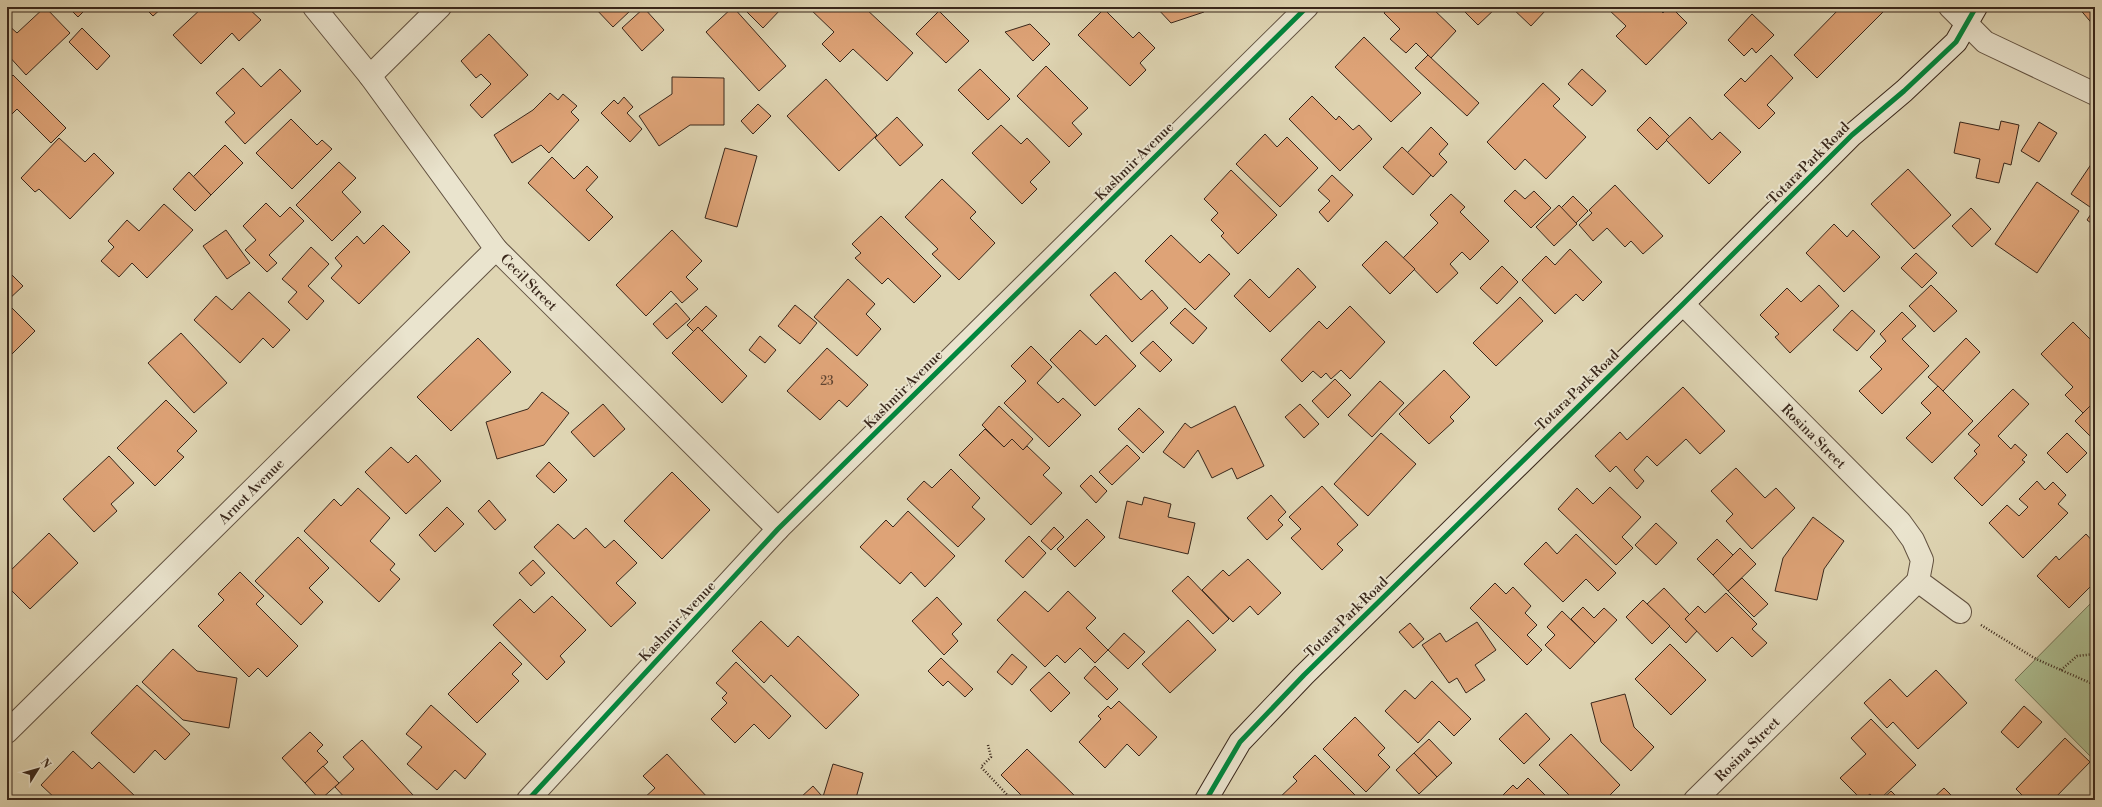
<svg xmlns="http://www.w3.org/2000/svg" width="2102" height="807" font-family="'Libre Bodoni',serif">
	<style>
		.green { fill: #acbe91; stroke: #727256 }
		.building { fill: #dea377; stroke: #39271b }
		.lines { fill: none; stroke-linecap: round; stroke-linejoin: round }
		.street-casing { stroke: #625241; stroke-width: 24 }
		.secondary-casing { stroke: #39271b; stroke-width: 24 }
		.path { stroke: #39271b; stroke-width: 2.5; stroke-dasharray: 1 2; stroke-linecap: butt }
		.street { stroke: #eae4ce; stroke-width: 22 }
		.secondary { stroke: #eae4ce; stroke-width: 22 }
		.cycleway-casing { stroke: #eae4ce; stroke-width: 8 }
		.cycleway { stroke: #00873e; stroke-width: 5 }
		.labels { text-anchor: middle; stroke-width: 4; stroke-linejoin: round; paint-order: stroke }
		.number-label { font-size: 12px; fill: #624632 }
		.street-label { font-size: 14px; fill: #39271b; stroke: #eae4ce }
	</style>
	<rect width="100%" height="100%" fill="#dfd5b3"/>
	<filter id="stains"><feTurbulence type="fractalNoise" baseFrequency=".005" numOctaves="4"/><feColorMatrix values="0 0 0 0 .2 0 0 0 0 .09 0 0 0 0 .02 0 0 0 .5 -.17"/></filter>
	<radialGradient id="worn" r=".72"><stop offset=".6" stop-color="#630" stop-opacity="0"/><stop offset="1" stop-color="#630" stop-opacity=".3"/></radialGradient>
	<path class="green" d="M2095,599V761L2015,680Z"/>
	<g class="building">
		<path d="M45,7L70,33L26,75L7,54V24L17,33Z"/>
		<path d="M68,7H88L78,17Z"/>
		<path d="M144,7H163L153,16Z"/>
		<path d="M203,7H247L261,20L239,41L232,33L201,64L173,35Z"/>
		<path d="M594,7H629L631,10L613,27Z"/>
		<path d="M733,7L786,66L759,91L706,32Z"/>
		<path d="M742,7H781L782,8L763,28Z"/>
		<path d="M808,7H864L913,53L887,81L853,49L840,62L822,44L834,32Z"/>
		<path d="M1156,7H1203L1204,12L1171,23Z"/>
		<path d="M1389,7H1431L1456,31L1431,58L1416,43L1406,53L1390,39L1400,29L1384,13Z"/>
		<path d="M1460,7H1497L1478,25Z"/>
		<path d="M1511,7H1542L1546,10L1531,26Z"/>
		<path d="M1610,7H1657L1663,13L1668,7H1671L1687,23L1646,65L1616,36L1626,26L1608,9Z"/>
		<path d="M1841,7H1880L1884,11L1817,78L1794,55Z"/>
		<path d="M2078,7H2095V27Z"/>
		<path d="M644,8L664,30L642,51L622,28Z"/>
		<path d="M1104,9L1133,38L1139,32L1155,48L1140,63L1146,70L1130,86L1078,35Z"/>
		<path d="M939,11L969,41L946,63L916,34Z"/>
		<path d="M1752,14L1774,35L1756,53L1752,48L1744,56L1728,40Z"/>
		<path d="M1030,24L1050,44L1033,61L1005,32Z"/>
		<path d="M82,28L110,56L97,70L69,42Z"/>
		<path d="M489,34L528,75L482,118L470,105L491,84L481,74L476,78L461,61Z"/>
		<path d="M1364,37L1421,93L1391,122L1335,67Z"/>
		<path d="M1428,55L1479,103L1467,116L1415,68Z"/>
		<path d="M1771,55L1793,78L1767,105L1775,113L1759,129L1724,95L1741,78L1745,82Z"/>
		<path d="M1046,66L1088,108L1072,123L1082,134L1069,147L1017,96Z"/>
		<path d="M243,68L261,87L280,69L301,91L245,144L225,122L235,113L216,93Z"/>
		<path d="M980,69L1010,99L988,120L958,90Z"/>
		<path d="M1582,69L1606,91L1592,106L1568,84Z"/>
		<path d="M13,75L66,128L51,143L17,109L7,119V81Z"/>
		<path d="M672,77L724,78V125H690L659,146L639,116L672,94Z"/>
		<path d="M826,79L877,135L839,171L787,116Z"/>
		<path d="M1543,83L1560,99L1553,106L1586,137L1546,179L1525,159L1515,170L1487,142Z"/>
		<path d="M550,93L558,100L563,94L577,106L571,112L579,120L549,153L541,145L512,163L494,135L533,110Z"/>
		<path d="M1312,96L1336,120L1339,116L1353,130L1359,125L1372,139L1340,171L1289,119Z"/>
		<path d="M624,97L633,107L627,113L642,129L630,142L601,113L614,100L618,104Z"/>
		<path d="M758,104L771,116L753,134L741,121Z"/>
		<path d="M897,117L923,145L900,166L875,138Z"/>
		<path d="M1650,117L1670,137L1657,150L1637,130Z"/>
		<path d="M1690,117L1712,140L1720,132L1741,152L1709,184L1666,140Z"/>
		<path d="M291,119L317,145L322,140L332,149L292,189L256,153Z"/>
		<path d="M2001,121L2019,125L2011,165L2004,163L1999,183L1976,178L1980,159L1954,153L1960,122L1999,130Z"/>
		<path d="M2039,122L2057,133L2039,162L2021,151Z"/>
		<path d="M1001,125L1021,144L1027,138L1050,162L1030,182L1037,189L1022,204L972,153Z"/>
		<path d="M1431,127L1448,144L1439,154L1447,162L1433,177L1407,153Z"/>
		<path d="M1265,134L1277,147L1287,137L1318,168L1280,207L1236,164Z"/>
		<path d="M59,138L85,162L94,153L114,173L70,219L39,189L35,192L21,178Z"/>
		<path d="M225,145L243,163L211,195L193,177Z"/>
		<path d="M1402,147L1431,175L1413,195L1383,167Z"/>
		<path d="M725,148L757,156L737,227L705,218Z"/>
		<path d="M552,157L574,179L587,166L598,177L586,190L613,217L589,241L528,183Z"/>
		<path d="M2094,160L2095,200L2090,207L2071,194Z"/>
		<path d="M339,162L356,178L342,192L361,212L332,241L296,205Z"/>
		<path d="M1908,169L1951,215L1914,249L1871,204Z"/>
		<path d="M1231,170L1277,215L1238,254L1221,236L1224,233L1211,220L1218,213L1204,199Z"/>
		<path d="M189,172L211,195L195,211L173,189Z"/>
		<path d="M1332,175L1353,195L1328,222L1319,212L1330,201L1318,190Z"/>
		<path d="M942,179L976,212L970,218L995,243L959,280L932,254L938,249L905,217Z"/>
		<path d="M2037,182L2079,211L2037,273L1995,244Z"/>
		<path d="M1615,185L1663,236L1643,254L1631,241L1625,247L1607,228L1593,241L1579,225L1592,213L1589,210Z"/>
		<path d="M1515,190L1525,199L1534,191L1551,208L1531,228L1504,201Z"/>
		<path d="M1451,194L1465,207L1460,212L1489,241L1470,260L1462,252L1450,264L1458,273L1437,293L1403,258L1438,223L1430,215Z"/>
		<path d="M1573,196L1588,211L1576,223L1561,208Z"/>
		<path d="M266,203L280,217L290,207L304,221L269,255L277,263L267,272L245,250L256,240L243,226Z"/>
		<path d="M164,204L193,230L147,278L132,263L119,277L101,261L114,247L108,241L127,220L139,231Z"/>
		<path d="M1559,205L1577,224L1554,246L1536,227Z"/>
		<path d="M1971,208L1991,229L1972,247L1952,226Z"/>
		<path d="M2095,208V226L2087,220Z"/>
		<path d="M881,216L941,276L914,303L888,278L882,284L855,258L861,253L852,244Z"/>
		<path d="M1834,224L1847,237L1853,230L1880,257L1844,292L1806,253Z"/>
		<path d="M383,225L410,252L359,304L331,278L342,266L335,258L357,236L364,244Z"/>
		<path d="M226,230L250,263L227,279L203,246Z"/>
		<path d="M672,230L702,261L686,277L698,289L682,303L671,291L646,316L616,285Z"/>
		<path d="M1171,235L1200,263L1209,254L1230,274L1195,310L1145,261Z"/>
		<path d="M1386,241L1415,269L1390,294L1362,265Z"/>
		<path d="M311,247L329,264L308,286L324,301L307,320L288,302L297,292L282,279Z"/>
		<path d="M1570,249L1602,282L1583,301L1576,294L1555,314L1522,280L1546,256L1555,265Z"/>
		<path d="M1916,253L1937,273L1922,288L1901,268Z"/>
		<path d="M1502,266L1518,282L1497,304L1480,288Z"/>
		<path d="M1298,268L1316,287L1270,332L1234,296L1250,279L1269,298Z"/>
		<path d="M7,270L23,286L7,301Z"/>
		<path d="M1115,272L1141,300L1152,290L1168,308L1132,342L1090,295Z"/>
		<path d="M848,279L875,304L866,314L881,329L857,356L814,317Z"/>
		<path d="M1819,285L1839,306L1790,353L1775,337L1779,334L1760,315L1787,288L1801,302Z"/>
		<path d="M1931,285L1957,311L1934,332L1909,306Z"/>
		<path d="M249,292L290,330L273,348L263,338L240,363L194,320L216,296L232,310Z"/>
		<path d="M1520,297L1543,321L1496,366L1473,343Z"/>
		<path d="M7,303L35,331L7,359Z"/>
		<path d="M676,303L690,319L667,339L653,324Z"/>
		<path d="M795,305L817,323L800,344L778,326Z"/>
		<path d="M706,306L717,316L702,331L698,327L694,332L687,325Z"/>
		<path d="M1350,306L1385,342L1350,379L1341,370L1331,379L1326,373L1321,378L1313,371L1302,382L1281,360L1319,321L1327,329Z"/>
		<path d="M1185,308L1207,328L1193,344L1170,323Z"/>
		<path d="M1852,310L1875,331L1857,351L1833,330Z"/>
		<path d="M1902,312L1916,326L1902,339L1929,366L1882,414L1859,391L1882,369L1870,357L1886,341L1880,334Z"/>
		<path d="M2073,322L2095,344V401L2083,413L2065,395L2073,387L2041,354Z"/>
		<path d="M698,327L747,376L722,403L672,353Z"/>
		<path d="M1080,330L1096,345L1106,335L1136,366L1095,406L1050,360Z"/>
		<path d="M181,333L227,383L194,413L148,363Z"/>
		<path d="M760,336L776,350L765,363L749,350Z"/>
		<path d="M478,338L511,372L451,431L417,397Z"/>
		<path d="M1966,338L1980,352L1943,391L1928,377Z"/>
		<path d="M1153,341L1172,360L1160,372L1140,353Z"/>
		<path d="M1031,346L1052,367L1037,383L1058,403L1063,398L1081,415L1049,447L1004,403L1026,381L1011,366Z"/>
		<path d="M827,348L868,385L847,407L839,400L820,420L787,391Z"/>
		<path d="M1444,370L1470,397L1450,417L1454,421L1429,444L1399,414Z"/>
		<path d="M1335,379L1351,395L1328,418L1312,401Z"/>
		<path d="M1380,381L1404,403L1372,437L1348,415Z"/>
		<path d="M1938,386L1973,421L1932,463L1906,438L1931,413L1921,403Z"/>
		<path d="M1683,387L1725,431L1700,454L1686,439L1657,466L1647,456L1634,470L1644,481L1637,489L1616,466L1610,472L1595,456L1620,432L1627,440Z"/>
		<path d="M2013,389L2029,404L1998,436L2011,449L2015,444L2027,455L2022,460L2025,462L1982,506L1954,478L1977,454L1974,451L1980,445L1968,434Z"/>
		<path d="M542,392L569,413L544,445L497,459L486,422L528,409Z"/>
		<path d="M166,400L197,431L177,451L184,457L155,486L117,448Z"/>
		<path d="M2095,401V441L2075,421Z"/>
		<path d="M603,404L625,429L594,457L571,432Z"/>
		<path d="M1300,404L1319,424L1304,438L1285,417Z"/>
		<path d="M999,406L1033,439L1023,450L1012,439L1004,447L982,425Z"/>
		<path d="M1235,406L1264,466L1237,479L1232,468L1212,478L1198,450L1184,468L1163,452L1185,423L1191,428Z"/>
		<path d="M1139,408L1164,432L1143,453L1118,429Z"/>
		<path d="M985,429L1004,447L1012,439L1023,450L1027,446L1050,468L1043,475L1062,493L1031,525L959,455Z"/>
		<path d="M1381,433L1416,464L1368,516L1334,484Z"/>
		<path d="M2067,433L2087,453L2067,473L2047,453Z"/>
		<path d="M1127,445L1140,458L1112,485L1099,472Z"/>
		<path d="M391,447L408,463L416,455L441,481L406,514L365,472Z"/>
		<path d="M109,456L134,483L111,504L117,511L94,532L63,499Z"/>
		<path d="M549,462L567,480L554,493L536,476Z"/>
		<path d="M1736,468L1765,498L1776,488L1795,508L1752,549L1726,521L1733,514L1711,491Z"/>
		<path d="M951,469L980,498L972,507L985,519L958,547L907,499L924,481L932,488Z"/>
		<path d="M672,472L710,510L662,559L624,521Z"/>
		<path d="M1091,475L1107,491L1096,503L1080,486Z"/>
		<path d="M2037,481L2045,490L2053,482L2066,495L2058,504L2068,513L2023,558L1989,523L2007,505L2019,516L2028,507L2019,499Z"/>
		<path d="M1322,486L1358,525L1337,544L1343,550L1322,570L1291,538L1301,529L1289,517Z"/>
		<path d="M1610,487L1641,517L1622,537L1633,548L1616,565L1558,509L1577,488L1593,504Z"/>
		<path d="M358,488L390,518L370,541L395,564L390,570L400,579L379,602L304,531L334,499L341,506Z"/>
		<path d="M1271,495L1286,512L1278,520L1283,525L1267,540L1247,518Z"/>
		<path d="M1144,497L1171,504L1168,517L1195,523L1188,554L1119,538L1127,501L1142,505Z"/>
		<path d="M489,500L506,520L495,530L478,511Z"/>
		<path d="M447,507L464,524L435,552L419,535Z"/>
		<path d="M908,511L955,556L925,587L911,572L900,584L860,547L886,520L893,527Z"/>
		<path d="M1813,517L1844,541L1824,569L1817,600L1775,591L1783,558Z"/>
		<path d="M1087,519L1105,537L1075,567L1057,549Z"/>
		<path d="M1656,523L1677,543L1656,565L1635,545Z"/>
		<path d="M558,524L574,539L586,528L605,548L614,540L637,563L616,583L636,603L611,627L534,547Z"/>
		<path d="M1054,527L1064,537L1051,550L1041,541Z"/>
		<path d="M49,533L78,563L30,609L7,586V574Z"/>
		<path d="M1576,534L1616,573L1598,591L1586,579L1563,602L1524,564L1546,542L1557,554Z"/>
		<path d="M2086,534L2095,544V582L2069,608L2037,576L2056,556L2059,560Z"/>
		<path d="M1029,536L1046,553L1023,578L1005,561Z"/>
		<path d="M298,537L329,568L309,588L323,602L301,625L255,581Z"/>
		<path d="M1717,539L1733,555L1713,575L1697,559Z"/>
		<path d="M1740,548L1756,564L1728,591L1713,575Z"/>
		<path d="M1248,559L1281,593L1258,615L1250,606L1233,622L1202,590L1223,570L1229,576Z"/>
		<path d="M533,560L545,573L531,586L519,573Z"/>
		<path d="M240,572L264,596L256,604L298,646L267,677L258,668L249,677L198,626L224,600L218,594Z"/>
		<path d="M1188,576L1229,619L1213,634L1172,591Z"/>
		<path d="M1742,578L1768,604L1754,617L1728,591Z"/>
		<path d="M1495,583L1506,594L1513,587L1531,606L1525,613L1537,625L1527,635L1542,650L1527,665L1470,608Z"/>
		<path d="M1664,588L1690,615L1685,619L1697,631L1686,643L1647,604Z"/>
		<path d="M1025,591L1048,612L1068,591L1096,618L1086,628L1108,650L1095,663L1080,648L1065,663L1057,655L1045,667L997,620Z"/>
		<path d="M1726,593L1757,624L1752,629L1767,643L1752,657L1732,637L1717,652L1685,619L1698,606L1705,613Z"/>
		<path d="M552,596L586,630L560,656L565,662L547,680L493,625L520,599L534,613Z"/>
		<path d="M937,597L962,624L952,634L958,641L944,655L912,621Z"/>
		<path d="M1643,600L1670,626L1652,644L1626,617Z"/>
		<path d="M1583,607L1594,618L1604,608L1617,620L1595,643L1571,619Z"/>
		<path d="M1562,611L1595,643L1570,669L1545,645L1555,635L1547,627Z"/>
		<path d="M1188,620L1216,650L1170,693L1142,664Z"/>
		<path d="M761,621L788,647L798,636L859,695L826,729L771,675L764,683L732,651Z"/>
		<path d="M1477,622L1496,650L1475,665L1485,680L1466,693L1457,678L1449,683L1422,645L1440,633L1446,642Z"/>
		<path d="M1410,623L1424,639L1413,648L1399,632Z"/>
		<path d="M1124,633L1145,652L1128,669L1108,650Z"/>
		<path d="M500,642L522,664L512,674L519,681L477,723L448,694Z"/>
		<path d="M1670,644L1706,680L1671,715L1635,679Z"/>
		<path d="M173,649L197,671L237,678L229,728L183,720L142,682Z"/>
		<path d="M1012,654L1027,667L1012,685L997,672Z"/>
		<path d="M941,658L973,689L965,697L948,681L943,686L928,671Z"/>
		<path d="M736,662L791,716L769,739L754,724L735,743L711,719L727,703L722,698L727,693L716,683Z"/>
		<path d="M1095,666L1118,689L1107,700L1084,678Z"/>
		<path d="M1936,670L1967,703L1918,749L1893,722L1887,728L1864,703L1890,679L1907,697Z"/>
		<path d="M1049,672L1070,693L1051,712L1030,690Z"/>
		<path d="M1432,681L1471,719L1454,736L1439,721L1418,743L1385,711L1405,690L1415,699Z"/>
		<path d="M137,685L190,734L165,760L155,750L134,773L91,733Z"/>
		<path d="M1625,694L1634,727L1654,747L1631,771L1601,742L1591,703Z"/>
		<path d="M1119,701L1157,737L1139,756L1127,744L1105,768L1079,742L1101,719L1098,716L1108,706L1111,709Z"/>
		<path d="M431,705L486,754L465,779L455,770L437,790L407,764L422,747L406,734Z"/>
		<path d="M2024,706L2042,722L2018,748L2001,732Z"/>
		<path d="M1526,713L1550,739L1524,764L1499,739Z"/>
		<path d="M1355,717L1385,748L1378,755L1390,767L1366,792L1323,749Z"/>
		<path d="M1871,719L1916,765L1879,800H1876L1870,794L1862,800L1840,778L1866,754L1851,738Z"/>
		<path d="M310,732L323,745L317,751L328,762L305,783L282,758Z"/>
		<path d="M1571,734L1620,785L1605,800H1574L1539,765Z"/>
		<path d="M2065,738L2090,762L2053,800H2027L2016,789Z"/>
		<path d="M1429,739L1452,763L1437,777L1414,753Z"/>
		<path d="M362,740L413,795L408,800H377L372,795L367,800H347L335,787L354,769L343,757Z"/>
		<path d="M1027,749L1079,800H1026L1001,775Z"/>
		<path d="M73,751L92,769L99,762L136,797L133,800H57L41,785Z"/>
		<path d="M1414,753L1437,777L1419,794L1396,770Z"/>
		<path d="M667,754L709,799L708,800L643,799L655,788L643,776Z"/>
		<path d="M1315,755L1360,800H1277L1297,781L1293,777Z"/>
		<path d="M833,764L863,773L856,798L861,800H822Z"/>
		<path d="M323,766L339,783L320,800L305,783Z"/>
		<path d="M1528,778L1550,800L1499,799L1513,785L1517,789Z"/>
		<path d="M813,786L821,795L816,800H802L800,798Z"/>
		<path d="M1944,788L1956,800H1931Z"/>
		<path d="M1891,791L1900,800H1881Z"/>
	</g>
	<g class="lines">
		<defs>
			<g id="street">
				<path d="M314,7L370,76L496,249L778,529"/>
				<path d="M1950,7L1985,42L2095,94"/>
				<path d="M370,76L440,7"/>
				<path d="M1683,304L1900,522L1913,540L1922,560L1918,581L1960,612"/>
				<path d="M7,732L496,249"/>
				<path d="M528,800L778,529L1307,7"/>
				<path d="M1695,800L1918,581"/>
			</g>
			<path id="secondary" d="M1206,800L1240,742L1304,675L1683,304L1852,135L1904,91L1956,42L1976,7"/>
		</defs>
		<use href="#street" class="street-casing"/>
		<use href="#secondary" class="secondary-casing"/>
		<g class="path">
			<path d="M1981,625L2036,659L2095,685"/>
			<path d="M2061,670L2077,656L2095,654"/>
			<path d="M988,745L991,757L981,767L1012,800"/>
		</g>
		<use href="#street" class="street"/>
		<use href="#secondary" class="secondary"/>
		<defs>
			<g id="cycleway">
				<path d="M528,800L778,529L1307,7"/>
				<path d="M1206,800L1240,742L1304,675L1683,304L1852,135L1904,91L1956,42L1976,7"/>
			</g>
		</defs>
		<use href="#cycleway" class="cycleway-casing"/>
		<use href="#cycleway" class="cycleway"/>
	</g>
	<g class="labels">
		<g class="number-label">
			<text x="827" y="385">23</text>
		</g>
		<g class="street-label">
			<text transform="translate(1134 161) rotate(-45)" y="5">Kashmir Avenue</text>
			<text transform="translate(1808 163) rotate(-45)" y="5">Totara Park Road</text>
			<text transform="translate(529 282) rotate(45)" y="5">Cecil Street</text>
			<text transform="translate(903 389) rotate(-45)" y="5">Kashmir Avenue</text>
			<text transform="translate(1577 390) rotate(-44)" y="5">Totara Park Road</text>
			<text transform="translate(1814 436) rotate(45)" y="5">Rosina Street</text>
			<text transform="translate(251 491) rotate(-45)" y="5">Arnot Avenue</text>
			<text transform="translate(1346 617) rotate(-44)" y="5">Totara Park Road</text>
			<text transform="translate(677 621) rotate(-47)" y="5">Kashmir Avenue</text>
			<text transform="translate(1747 749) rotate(-45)" y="5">Rosina Street</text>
		</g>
	</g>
	<rect width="2102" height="807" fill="none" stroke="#dfd5b3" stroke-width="24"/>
	<rect x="8" y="8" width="2086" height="791" fill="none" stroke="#39271b" stroke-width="2"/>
	<rect x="12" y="12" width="2078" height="783" fill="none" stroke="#39271b"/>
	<g transform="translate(38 769) rotate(53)" stroke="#eae4ce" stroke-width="3" paint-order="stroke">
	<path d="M0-3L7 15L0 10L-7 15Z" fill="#39271b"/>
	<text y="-6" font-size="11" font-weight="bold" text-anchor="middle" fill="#39271b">N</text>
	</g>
	<rect width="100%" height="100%" filter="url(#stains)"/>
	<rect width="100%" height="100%" fill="url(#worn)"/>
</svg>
